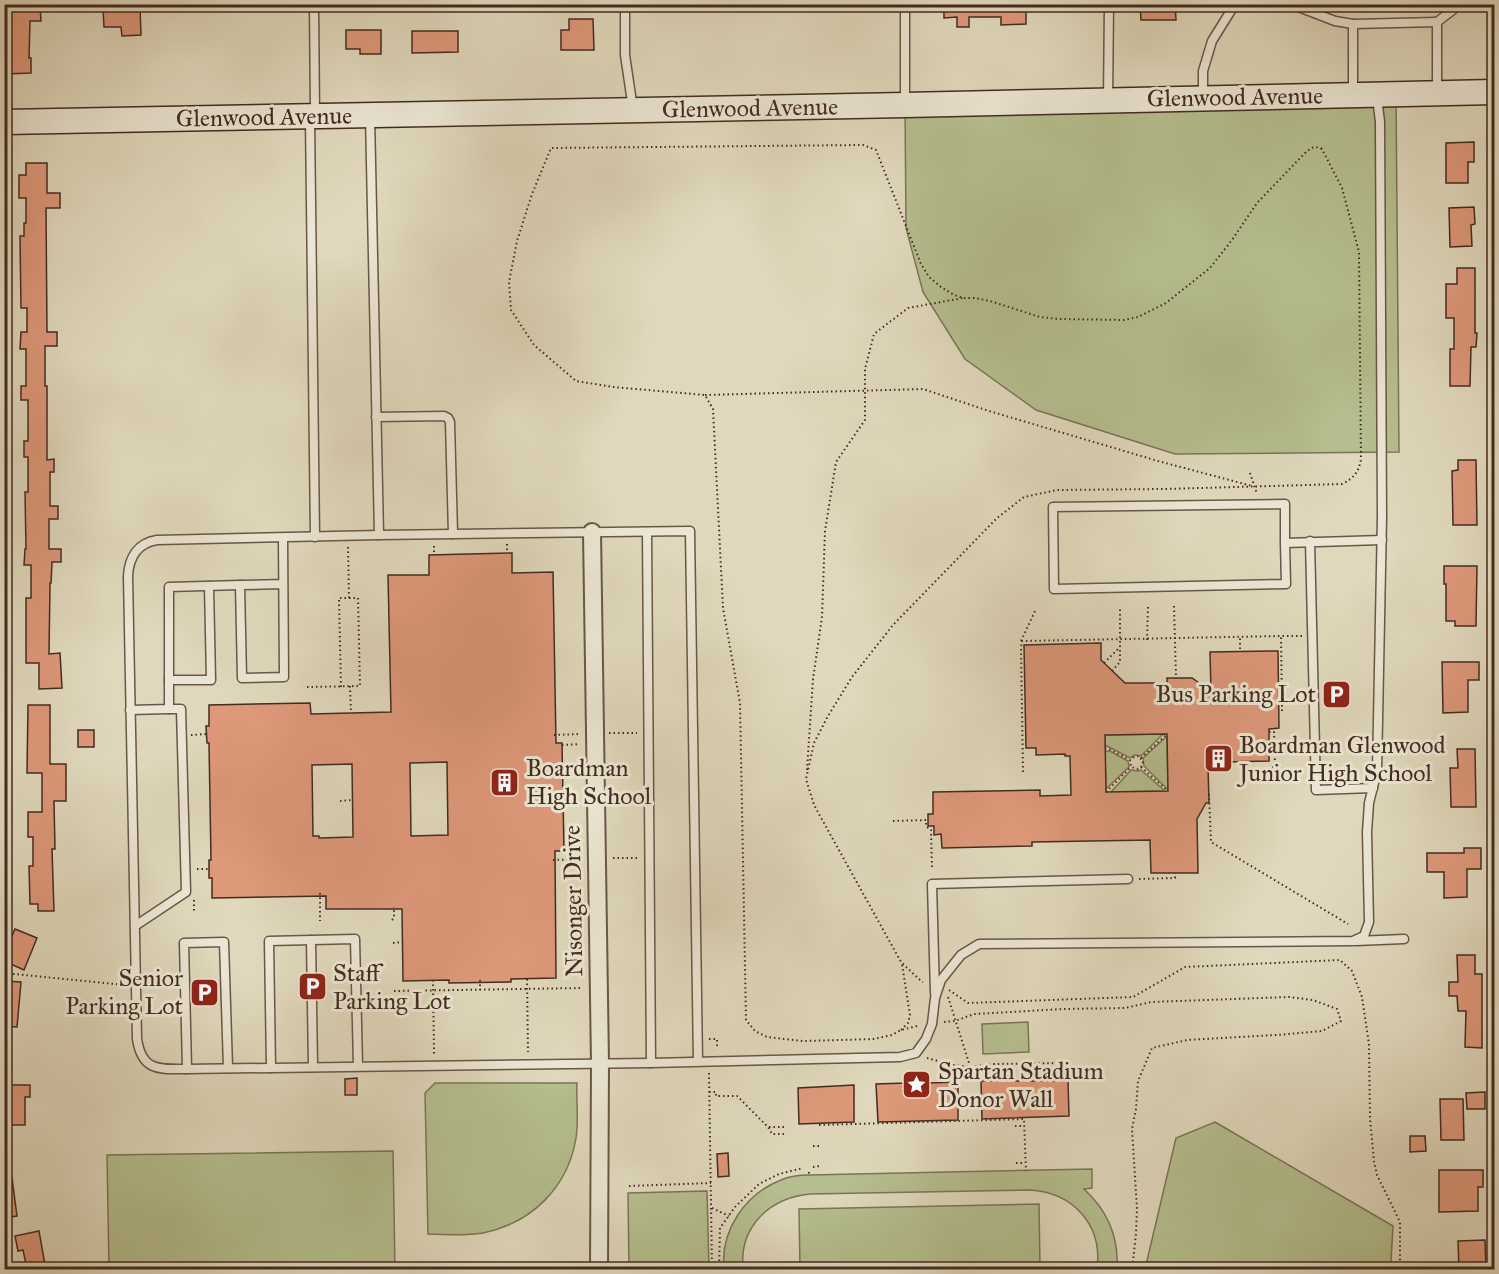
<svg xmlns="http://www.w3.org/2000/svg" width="1499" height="1274" font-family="'IM FELL Great Primer',serif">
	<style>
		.green { fill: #b5be8e; stroke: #7c7458; stroke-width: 1.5 }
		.building { fill: #de987a; stroke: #432b21; stroke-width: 1.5; fill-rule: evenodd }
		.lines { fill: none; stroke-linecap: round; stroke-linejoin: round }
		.lane-casing { stroke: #6a5648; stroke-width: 11 }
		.street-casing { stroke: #6a5648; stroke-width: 20 }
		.secondary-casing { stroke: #432b21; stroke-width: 27 }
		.path { stroke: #432b21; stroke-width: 2; stroke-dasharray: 1.5 3; stroke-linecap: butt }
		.lane { stroke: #ebe6d3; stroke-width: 8 }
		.street { stroke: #ebe6d3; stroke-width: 16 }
		.secondary { stroke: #ebe6d3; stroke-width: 24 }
		.labels { text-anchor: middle; stroke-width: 6; stroke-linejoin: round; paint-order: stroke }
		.street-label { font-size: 24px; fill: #432b21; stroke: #ebe6d3 }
		.poi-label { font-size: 24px; fill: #432b21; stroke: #ebe6d3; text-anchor: start }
	</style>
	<rect width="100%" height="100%" fill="#e0d8bc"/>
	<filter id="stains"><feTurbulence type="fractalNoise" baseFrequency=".00333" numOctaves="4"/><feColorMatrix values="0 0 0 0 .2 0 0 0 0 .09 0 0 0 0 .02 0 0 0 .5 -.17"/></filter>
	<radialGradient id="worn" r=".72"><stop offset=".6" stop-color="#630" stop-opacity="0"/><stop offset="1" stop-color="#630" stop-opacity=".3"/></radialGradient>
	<g class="green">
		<path d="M1396,93L1399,452L1175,454L1036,410L965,359L923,292L906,228L905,105Z"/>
		<path d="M1163,734L1141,756L1135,755L1130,758L1105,745V735Z"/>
		<path d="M1167,736L1168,790L1144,766L1143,758Z"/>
		<path d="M1105,751H1110L1128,761L1129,767L1106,789Z"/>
		<path d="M1131,770L1138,771L1141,770L1165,791L1111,792Z"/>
		<path d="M1028,1022L1029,1052L983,1054L982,1024Z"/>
		<path d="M435,1083H577C576,1101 579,1119 576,1138C568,1187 532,1223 483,1233C465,1236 446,1235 428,1234L425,1093Z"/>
		<path d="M1215,1122L1393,1226L1391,1262L1389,1269H1145L1176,1138Z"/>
		<path d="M393,1151L395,1269H109L107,1155Z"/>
		<path d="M1092,1169V1188L1084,1189C1108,1211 1119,1237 1117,1269H1097C1103,1225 1073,1192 1029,1190L810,1194C769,1198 739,1227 743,1269H724C720,1231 745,1194 781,1180C790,1176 799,1175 809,1175Z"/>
		<path d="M707,1191L709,1269H629L628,1193Z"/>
		<path d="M1039,1204L1040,1269H800L799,1209Z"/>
	</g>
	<g class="building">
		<path d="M7,4L40,6L41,21H30L29,58H31V73L6,74L7,52H11L10,22H8Z"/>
		<path d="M944,4H1026V24L1001,25V17H969V27H957V17L944,18Z"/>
		<path d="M1140,4H1175L1176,20H1141Z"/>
		<path d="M140,6L141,35L122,36L121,27H104L103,8Z"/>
		<path d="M569,19H593L594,50H561V30H569Z"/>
		<path d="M346,30H381V54H360V49H346Z"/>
		<path d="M412,31H458V52L412,53Z"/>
		<path d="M1474,142V162H1468V183H1446V143Z"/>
		<path d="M26,163H47V193H60V208H46L47,332H57V346H45V386H47V460L54,459V472H50V506H58V519H49V549H61V562H52L51,583H50L49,654L60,653L62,688L39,689V663H26V598H31V565H24L25,549H26L25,492H28V457H24V441H28V400H21V386H26V349H20L21,332H27V308H21L20,236H24V223H26V198H19V175H26Z"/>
		<path d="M1474,207L1475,224L1471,225L1472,246L1450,247L1449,208Z"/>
		<path d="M1457,268H1475V333H1477L1476,347H1471L1470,386H1450V349H1454V318H1446V284H1457Z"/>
		<path d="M1458,460H1476L1477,525H1453L1452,471L1458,470Z"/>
		<path d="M512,553V573L553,572L556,743H562L564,851H555L556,978L511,979V982L449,983V980L403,981L402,909H326V896L212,898V878H209V860H211L209,743H207L206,726H209V705L310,703L311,714L391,712L388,575H429V555ZM447,762L448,835L411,836L410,763ZM352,764L353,837L319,838V836H313L312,765Z"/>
		<path d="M1444,566H1477L1476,626H1455V621H1446V584H1444Z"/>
		<path d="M1101,643V660L1125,683H1167V678H1192L1211,691L1210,652L1278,651L1279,728L1269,729V761L1225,762V766H1208L1209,803H1206L1197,819L1198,873H1151L1150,840L1032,842V846L942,848L941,834L934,835V826H928V814H933V792L1040,790V796L1071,795L1070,756H1065V754L1036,755V748H1026L1024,645ZM1167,734L1168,791L1106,792L1105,735Z"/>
		<path d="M1442,662H1479V680H1468V712L1443,713Z"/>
		<path d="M28,705H50V764H66V801H54L55,849H52L54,911H38V904H30L29,866H33V837H28V812H42V773H27Z"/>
		<rect x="78" y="730" width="16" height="17"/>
		<path d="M1457,749H1475L1476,807H1451L1450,768H1458Z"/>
		<path d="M1464,848H1481V869H1467V897L1444,898V872H1427V853H1464Z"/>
		<path d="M15,929L37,938L24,970L4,961V954Z"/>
		<path d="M1457,955H1475V974H1482V1048L1465,1047L1466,1011H1458L1457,996H1449V982H1458Z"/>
		<path d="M4,981L21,982L17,1027L4,1026Z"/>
		<path d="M928,1074V1083L958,1082V1120L878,1122L876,1084L906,1083V1075Z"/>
		<path d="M357,1078V1095H345V1079Z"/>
		<path d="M981,1081H1068L1069,1116L982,1119Z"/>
		<path d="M4,1085H30V1097H25V1125H4Z"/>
		<path d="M854,1085V1122L799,1124L798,1088Z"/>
		<path d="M1485,1092V1109H1467L1466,1093Z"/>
		<path d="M1440,1099H1463L1464,1140H1441Z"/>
		<path d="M1410,1136H1425L1426,1151L1410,1152Z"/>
		<path d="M728,1153L729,1176L718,1177L717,1154Z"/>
		<path d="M1439,1170H1483V1187H1478V1211L1439,1212Z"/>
		<path d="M4,1178H12L17,1216L4,1218Z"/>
		<path d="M39,1231L45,1265L27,1269L23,1250L18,1251L15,1236Z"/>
		<path d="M1485,1240L1486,1269H1459L1458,1241Z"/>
	</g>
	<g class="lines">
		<defs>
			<g id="lane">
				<path d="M314,4L315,115"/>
				<path d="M625,4V55L633,109"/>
				<path d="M1291,4L1335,21L1353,24"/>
				<path d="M1437,22L1454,9L1456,4"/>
				<path d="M1353,94V24L1437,22V92"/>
				<path d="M1203,97V71L1212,41L1235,4"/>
				<path d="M1108,100L1109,4"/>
				<path d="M905,104V4"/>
				<path d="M370,116L379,535"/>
				<path d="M310,118L315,537"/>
				<path d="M376,417L444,416L448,418L450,422L453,534"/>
				<path d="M647,532L651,1063"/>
				<path d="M283,538L284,677L242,678L240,585L283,584"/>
				<path d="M1310,541L1316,790L1373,788"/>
				<path d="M1285,543L1286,584L1054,589L1053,507L1285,504V543L1382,540"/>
				<path d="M169,680H211L209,586"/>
				<path d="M130,710L169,709V587L240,585"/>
				<path d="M135,926L186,892L181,709H169"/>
				<path d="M311,940L313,1067"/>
				<path d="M1356,941L1404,939"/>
				<path d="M935,993L932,884L1128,879"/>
				<path d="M698,1062L690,531L379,535L157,540C138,543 129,557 128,576L137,1039C142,1072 160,1069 187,1069L651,1063L900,1057L916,1053L926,1039L932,1024L935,998L941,980L961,955L979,944L1353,941L1364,936L1369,922L1367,832L1369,803L1377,771L1382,517L1380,122L1377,97"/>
				<path d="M271,1068L269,941L355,939L358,1066"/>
				<path d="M187,1069L184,943L224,942L228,1068"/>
			</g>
			<path id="street" d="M592,532L600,1063L599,1270"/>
			<path id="secondary" d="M4,122L905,105L1494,92"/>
		</defs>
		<use href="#lane" class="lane-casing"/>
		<use href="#street" class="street-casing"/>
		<use href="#secondary" class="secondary-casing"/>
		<g class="path">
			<path d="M705,395L923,389L989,411L1158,461L1252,486"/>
			<path d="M1250,473L1257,494"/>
			<path d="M507,544V553"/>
			<path d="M434,546V555"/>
			<path d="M1174,606L1176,678"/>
			<path d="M1147,640L1148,606"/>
			<path d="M1021,641L1036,609"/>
			<path d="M1240,649V637"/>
			<path d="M1104,663L1119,648"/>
			<path d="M1112,671L1120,662V607"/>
			<path d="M350,686L351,713"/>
			<path d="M307,687L360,686L358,598H349"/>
			<path d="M341,687L339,598H349L348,546"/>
			<path d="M1282,711L1281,636H1303"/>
			<path d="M1269,732H1274L1275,765L1274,767L1269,768"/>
			<path d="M609,733H637"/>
			<path d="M191,735L207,734"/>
			<path d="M554,735L580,734"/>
			<path d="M562,745L580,744"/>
			<path d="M1105,748L1109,749L1130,760L1134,757L1139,756L1143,762L1142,766L1138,769L1131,767L1130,760"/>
			<path d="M1141,758L1167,734"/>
			<path d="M1141,767L1168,791"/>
			<path d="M807,770L813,679L822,617L825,531L836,462L865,420V369L874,334L908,308L963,298"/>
			<path d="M1023,772L1021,647L1022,641L1281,636"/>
			<path d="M1106,792L1131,767"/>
			<path d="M1209,794L1211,842L1348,924"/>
			<path d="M340,801L352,800"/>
			<path d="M893,821L926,820V826L931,830L932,870"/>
			<path d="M613,858H638"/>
			<path d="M553,860L582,859"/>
			<path d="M197,869H209"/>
			<path d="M1139,879L1175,878V873"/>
			<path d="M320,893V921"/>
			<path d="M194,900V913"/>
			<path d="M392,920L394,918V907"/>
			<path d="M393,943L403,942"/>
			<path d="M4,973L125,985"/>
			<path d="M527,979L528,1052"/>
			<path d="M433,980L434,1054"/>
			<path d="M480,980V990"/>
			<path d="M949,990L968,1003L1133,997L1185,967L1340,960L1352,971L1362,997L1369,1044L1370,1119L1374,1161L1377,1175L1400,1222V1261L1398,1270"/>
			<path d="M394,991L583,988"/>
			<path d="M948,997L970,1066"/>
			<path d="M377,1001L394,1000"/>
			<path d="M944,1022L955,1021L974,1014L1063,1009L1125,1008L1151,1002L1289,997L1313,1000L1337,1009L1341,1021L1322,1031L1277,1035L1187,1040L1152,1048L1138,1081L1136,1109L1132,1129L1137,1209L1136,1234L1132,1270"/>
			<path d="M917,1026L901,1030L892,1035L874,1039L803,1041L767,1037L755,1031L746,1020L740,703L723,608L713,409L705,395L613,387L576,381L534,345L511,310L509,282L517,241L532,194L551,148L863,145L876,150L921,264L929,277L941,287L954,295L964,298H975L990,301L1040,317L1059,319L1124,320L1138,317L1166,303L1210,268L1232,240L1257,203L1305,153C1311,148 1314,145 1322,149L1342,188L1359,252L1361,459C1359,472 1354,478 1342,484L1165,489L1057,490L1024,497L997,518L893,625L852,677L828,716L814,743L806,779L814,805L901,962L921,981L923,982"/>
			<path d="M901,1030L908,1023L910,1015L902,964"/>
			<path d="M709,1039H717V1049"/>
			<path d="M927,1058L953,1065L970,1067L993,1064L1061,1063"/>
			<path d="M709,1073L712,1270"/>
			<path d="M709,1092H716V1096H737L768,1127L772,1134H784"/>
			<path d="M819,1125L1024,1119L1026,1171"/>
			<path d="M1015,1126H1024"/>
			<path d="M769,1127H784"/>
			<path d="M813,1146H820"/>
			<path d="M1016,1163H1025"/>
			<path d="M813,1167L820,1166"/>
			<path d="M809,1172V1175"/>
			<path d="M629,1186L711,1183"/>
			<path d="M712,1208L729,1216"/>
			<path d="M719,1270L720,1228L735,1207L759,1184L779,1174L803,1168"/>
		</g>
		<use href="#lane" class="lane"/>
		<use href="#street" class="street"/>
		<use href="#secondary" class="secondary"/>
	</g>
	<defs>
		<symbol id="parking-square" viewBox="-11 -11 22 22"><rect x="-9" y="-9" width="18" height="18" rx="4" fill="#8f2418" stroke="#ebe6d3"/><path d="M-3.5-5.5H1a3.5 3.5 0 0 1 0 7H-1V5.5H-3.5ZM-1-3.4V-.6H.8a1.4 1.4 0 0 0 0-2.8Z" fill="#fff"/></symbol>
		<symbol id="building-square" viewBox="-11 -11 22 22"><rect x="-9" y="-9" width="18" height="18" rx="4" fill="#8f2418" stroke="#ebe6d3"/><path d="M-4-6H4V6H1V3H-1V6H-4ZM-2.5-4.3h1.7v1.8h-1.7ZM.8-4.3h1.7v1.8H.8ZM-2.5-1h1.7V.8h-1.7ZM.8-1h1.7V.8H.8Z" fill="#fff"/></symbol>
		<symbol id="sight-square" viewBox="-11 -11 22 22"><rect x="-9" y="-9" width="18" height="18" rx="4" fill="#8f2418" stroke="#ebe6d3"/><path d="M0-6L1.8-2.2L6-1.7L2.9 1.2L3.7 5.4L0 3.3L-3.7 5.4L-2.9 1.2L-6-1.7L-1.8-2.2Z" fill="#fff"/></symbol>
	</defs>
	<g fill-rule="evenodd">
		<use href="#parking-square" x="1320" y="678" width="33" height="33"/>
		<use href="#building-square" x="1202" y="742" width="33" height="33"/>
		<use href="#building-square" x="488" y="766" width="33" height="33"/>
		<use href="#parking-square" x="296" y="970" width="33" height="33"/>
		<use href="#parking-square" x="188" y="976" width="33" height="33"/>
		<use href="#sight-square" x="900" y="1068" width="33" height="33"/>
	</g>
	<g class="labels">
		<g class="street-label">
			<text transform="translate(1235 97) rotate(-1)" y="8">Glenwood Avenue</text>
			<text transform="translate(750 108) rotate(-1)" y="8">Glenwood Avenue</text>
			<text transform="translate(264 117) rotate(-1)" y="8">Glenwood Avenue</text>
			<text transform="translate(573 901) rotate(-91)" y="8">Nisonger Drive</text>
		</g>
		<g class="poi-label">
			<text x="1316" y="702" text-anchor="end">Bus Parking Lot</text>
			<text x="1239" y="753">Boardman Glenwood<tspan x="1239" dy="28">Junior High School</tspan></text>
			<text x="526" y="776">Boardman<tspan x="526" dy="28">High School</tspan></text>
			<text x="333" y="981">Staff<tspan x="333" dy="28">Parking Lot</tspan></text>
			<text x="183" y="986" text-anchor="end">Senior<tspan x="183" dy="28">Parking Lot</tspan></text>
			<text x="938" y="1079">Spartan Stadium<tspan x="938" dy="28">Donor Wall</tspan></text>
		</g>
	</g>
	<rect width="1499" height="1274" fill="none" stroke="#e0d8bc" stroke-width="24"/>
	<rect x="6" y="6" width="1487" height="1262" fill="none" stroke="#432b21" stroke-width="3"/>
	<rect x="12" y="12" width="1475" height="1250" fill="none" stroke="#432b21" stroke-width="1.5"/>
	<rect width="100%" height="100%" filter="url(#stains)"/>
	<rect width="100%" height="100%" fill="url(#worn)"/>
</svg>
